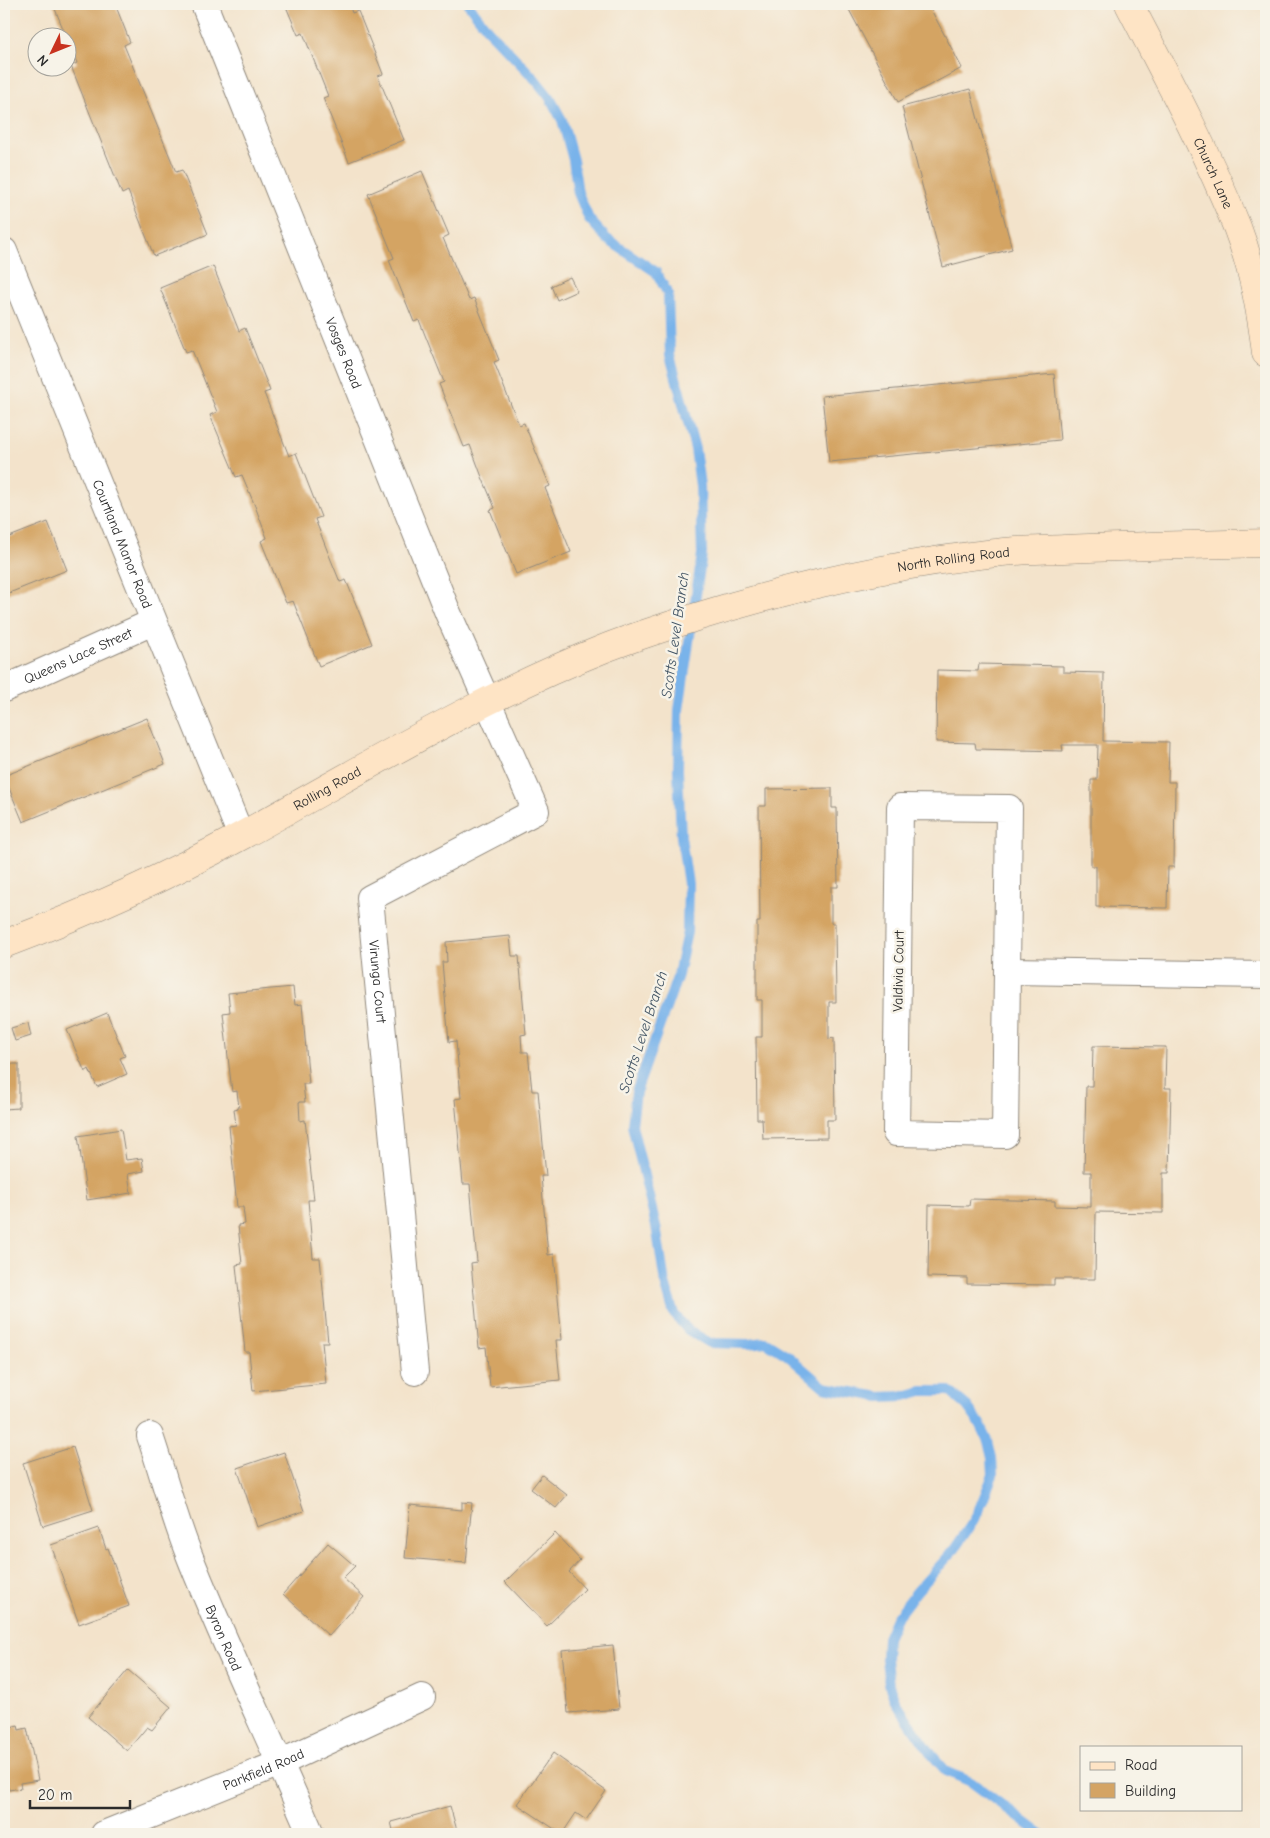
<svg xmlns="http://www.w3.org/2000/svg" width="1270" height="1838" font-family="'Comic Neue',sans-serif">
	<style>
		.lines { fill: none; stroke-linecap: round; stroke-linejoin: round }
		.stream { stroke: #79b3ea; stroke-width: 10 }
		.building { fill: #d4a464 }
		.street-casing { stroke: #8f877b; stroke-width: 28 }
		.secondary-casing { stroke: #8f877b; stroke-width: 29 }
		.street { stroke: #fff; stroke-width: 26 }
		.secondary { stroke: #fee4c5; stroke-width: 28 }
		.labels { text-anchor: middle; stroke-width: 5; stroke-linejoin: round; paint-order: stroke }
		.street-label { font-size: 14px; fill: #2b2b2b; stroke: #f7f3e8 }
		.water-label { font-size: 15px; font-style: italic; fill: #425464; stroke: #f7f3e8 }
	</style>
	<rect width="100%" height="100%" fill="#f7f3e8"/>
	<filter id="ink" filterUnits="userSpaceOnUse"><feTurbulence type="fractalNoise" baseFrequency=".02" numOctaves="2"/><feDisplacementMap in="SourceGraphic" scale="10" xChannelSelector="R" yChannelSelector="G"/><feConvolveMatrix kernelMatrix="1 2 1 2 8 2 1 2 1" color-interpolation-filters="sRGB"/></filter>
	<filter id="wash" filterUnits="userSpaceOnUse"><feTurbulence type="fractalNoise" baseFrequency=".0096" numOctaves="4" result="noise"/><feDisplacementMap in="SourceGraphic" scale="20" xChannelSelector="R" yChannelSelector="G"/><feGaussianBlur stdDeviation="1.12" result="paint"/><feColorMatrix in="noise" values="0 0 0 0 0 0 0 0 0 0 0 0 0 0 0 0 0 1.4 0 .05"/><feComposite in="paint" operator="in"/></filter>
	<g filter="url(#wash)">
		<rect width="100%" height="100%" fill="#f3e3cb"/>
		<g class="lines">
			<path class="stream" d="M468,4L489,31L535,79L550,98L562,120L573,160L578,193L589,219L607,239L656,272L668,294L670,355L695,449L700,486L702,554L679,710L678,770L681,837L688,884L687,932L678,975L636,1092L632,1125L656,1226L665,1283L674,1314L688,1330L710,1343L748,1344L766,1342L787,1355L824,1387L880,1397L905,1396L922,1391H949L967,1406L980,1424L988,1441L992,1458L993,1475L975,1519L953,1551L917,1591L896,1618L887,1638L886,1659L889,1685L896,1703L932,1755L946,1771L971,1782L1041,1834"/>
		</g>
		<g id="blocks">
			<g class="building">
				<path d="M53,4H115L130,42L124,45L176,172L182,170L208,234L154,256L128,191L122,194L71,66L77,63Z"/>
				<path d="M285,4H349L352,13L358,11L383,74L378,76L404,140L349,162L323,98L328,96L303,33L298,35Z"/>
				<path d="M846,4H928L962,68L898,102Z"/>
				<path d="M970,89L1012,249L943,267L902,107Z"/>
				<path d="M422,171L449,235L443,238L469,300L474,298L499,360L494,362L519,425L524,423L550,486L545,488L571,552L516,574L490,510L495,508L482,477L470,445L464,447L439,384L444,382L431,350L419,320L414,322L389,260L394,258L368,194Z"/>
				<path d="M213,266L239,331L245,328L270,391L264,393L289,456L296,453L321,517L315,519L327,550L340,582L346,580L372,644L319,666L293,601L286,603L261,541L267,538L255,506L242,475L236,477L210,415L217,412L192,350L186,352L160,288Z"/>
				<path d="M570,277L577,291L557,300L551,286Z"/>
				<path d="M1054,374L1060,440L829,462L822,396Z"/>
				<path d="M48,522L67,570L4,595V539Z"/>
				<path d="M979,664L1063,666V672L1104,673L1103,741L1169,742L1168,782H1175L1174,867H1168L1167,908L1096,907V866H1091V780H1097L1098,745H1062L1063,751L976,749L975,743L936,742L937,670L978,671Z"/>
				<path d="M147,718L165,764L23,822L4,776Z"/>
				<path d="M832,788V808H837L838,887H831V923H835L836,1002H829V1039L834,1038L835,1120H827V1138L763,1139L762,1119H757L756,1037H762V1000H757V922H760L759,806H766V789Z"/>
				<path d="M510,936L512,956H519L526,1034L521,1035L522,1052H528L532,1091H538L546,1176H541L548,1255L554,1254L562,1340H556L560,1380L490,1387L486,1347L479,1348L471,1263L477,1262L470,1184H463L455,1099L461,1098L456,1041L449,1042L442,962H447L446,942Z"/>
				<path d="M293,987L295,1005L302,1004L309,1084H303L305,1102H299L300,1121L305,1120L314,1200H308L313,1258H320L328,1342H322L326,1384L253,1391L249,1352H245L236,1265L242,1264L238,1225L245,1224L243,1207H237L229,1126L236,1125L234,1109L239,1108L237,1091L232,1092L223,1013L230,1012L228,993Z"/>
				<path d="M107,1013L125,1056L120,1058L127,1074L97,1087L89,1069L85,1072L67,1030Z"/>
				<path d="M28,1023L31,1036L15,1041L11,1028Z"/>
				<path d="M1093,1046L1166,1047L1165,1088H1171L1169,1173H1163V1213L1096,1212L1095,1279H1054V1285L967,1284V1278L928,1277L929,1205L969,1206L970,1199L1055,1201V1206L1091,1207V1172H1084L1086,1086H1092Z"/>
				<path d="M4,1064H19V1108L4,1109Z"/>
				<path d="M121,1129L126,1160L142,1158L144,1171L128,1174L131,1193L87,1200L78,1136Z"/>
				<path d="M73,1447L93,1510L43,1526L23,1463Z"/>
				<path d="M284,1452L304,1511L257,1527L237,1468Z"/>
				<path d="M542,1475L567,1495L556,1508L531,1489Z"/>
				<path d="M462,1502L472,1503L466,1563L405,1558L410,1505L462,1510Z"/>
				<path d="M99,1528L106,1549L108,1548L129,1606L79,1624L51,1545Z"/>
				<path d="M555,1533L580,1560L569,1572L585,1589L547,1626L505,1582Z"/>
				<path d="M328,1543L355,1566L343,1578L364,1597L329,1636L283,1594Z"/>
				<path d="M613,1645L619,1709L568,1713L562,1650Z"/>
				<path d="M128,1670L171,1707L152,1730L147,1727L127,1751L88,1717Z"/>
				<path d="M18,1725L19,1730L27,1728L38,1780L20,1783L21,1788L9,1790L8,1787H4V1734L8,1733L7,1728Z"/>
				<path d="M553,1753L606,1791L586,1820L576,1813L562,1834L517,1804Z"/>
				<path d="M450,1806L458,1834H394L391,1822Z"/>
			</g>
		</g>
	</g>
	<g filter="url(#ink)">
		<use href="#blocks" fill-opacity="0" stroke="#8f877b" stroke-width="1"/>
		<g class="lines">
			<defs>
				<g id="street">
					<path id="s1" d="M204,4L448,613L536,811L370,898L415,1372"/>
					<path id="s2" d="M4,251L241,836"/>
					<path id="s3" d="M4,689L153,622"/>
					<path d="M900,807L1009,808L1005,1135L896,1133Z"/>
					<path d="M1007,971L1266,975"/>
					<path id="s4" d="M150,1436C163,1474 173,1514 188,1552C225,1647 271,1740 311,1834"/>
					<path id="s5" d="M104,1834L280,1763L422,1697"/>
				</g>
				<g id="secondary">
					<path id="s6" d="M1129,4C1167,77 1206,150 1237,227C1252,266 1261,311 1266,353"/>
					<path id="s7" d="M4,944C86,913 166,877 243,835C362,770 477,699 603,649C633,637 663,628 693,618C792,587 893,564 996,553C1018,550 1041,550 1064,549C1131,546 1199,545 1266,543"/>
				</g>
			</defs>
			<use href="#street" class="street-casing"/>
			<use href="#secondary" class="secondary-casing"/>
			<use href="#street" class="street"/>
			<use href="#secondary" class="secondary"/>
		</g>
	</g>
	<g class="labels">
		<g class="street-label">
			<text dy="5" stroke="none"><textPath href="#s6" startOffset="189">Church Lane</textPath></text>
			<text dy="5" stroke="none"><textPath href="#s1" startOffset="376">Vosges Road</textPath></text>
			<text dy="5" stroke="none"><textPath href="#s2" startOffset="316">Courtland Manor Road</textPath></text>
			<text dy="5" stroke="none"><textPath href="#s7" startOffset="1031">North Rolling Road</textPath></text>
			<text dy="5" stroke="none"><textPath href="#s3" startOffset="81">Queens Lace Street</textPath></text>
			<text dy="5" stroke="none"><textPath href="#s7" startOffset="359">Rolling Road</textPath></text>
			<text transform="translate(898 971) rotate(-89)" y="5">Valdivia Court</text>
			<text dy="5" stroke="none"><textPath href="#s1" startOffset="1144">Virunga Court</textPath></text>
			<text dy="5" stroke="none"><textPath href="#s4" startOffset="215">Byron Road</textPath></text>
			<text dy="5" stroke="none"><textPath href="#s5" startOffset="172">Parkfield Road</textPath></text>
		</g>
		<g class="water-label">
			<text transform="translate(675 635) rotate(-82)" y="5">Scotts Level Branch</text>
			<text transform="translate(643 1032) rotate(-72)" y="5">Scotts Level Branch</text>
		</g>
	</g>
	<rect width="1270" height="1838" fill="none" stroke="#f7f3e8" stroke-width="20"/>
	<rect x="1080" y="1746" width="162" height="65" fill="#f7f3e8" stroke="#a5a39c"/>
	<rect x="1090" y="1762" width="25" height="8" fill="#fee4c5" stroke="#a5a39c"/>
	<text x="1125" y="1770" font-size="15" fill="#2b2b2b">Road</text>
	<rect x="1090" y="1783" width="25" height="15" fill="#d4a464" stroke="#a5a39c"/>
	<text x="1125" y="1796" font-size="15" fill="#2b2b2b">Building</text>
	<g transform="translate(52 52) rotate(227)"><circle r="24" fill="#f7f3e8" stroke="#a5a39c"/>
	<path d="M0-4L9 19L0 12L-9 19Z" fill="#c8321e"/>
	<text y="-8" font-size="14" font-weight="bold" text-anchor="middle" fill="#2b2b2b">N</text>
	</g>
	<path d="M30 1800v8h100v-8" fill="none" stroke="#2b2b2b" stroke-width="2.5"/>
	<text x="38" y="1800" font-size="15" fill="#2b2b2b" stroke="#f7f3e8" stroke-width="4" paint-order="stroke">20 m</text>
</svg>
